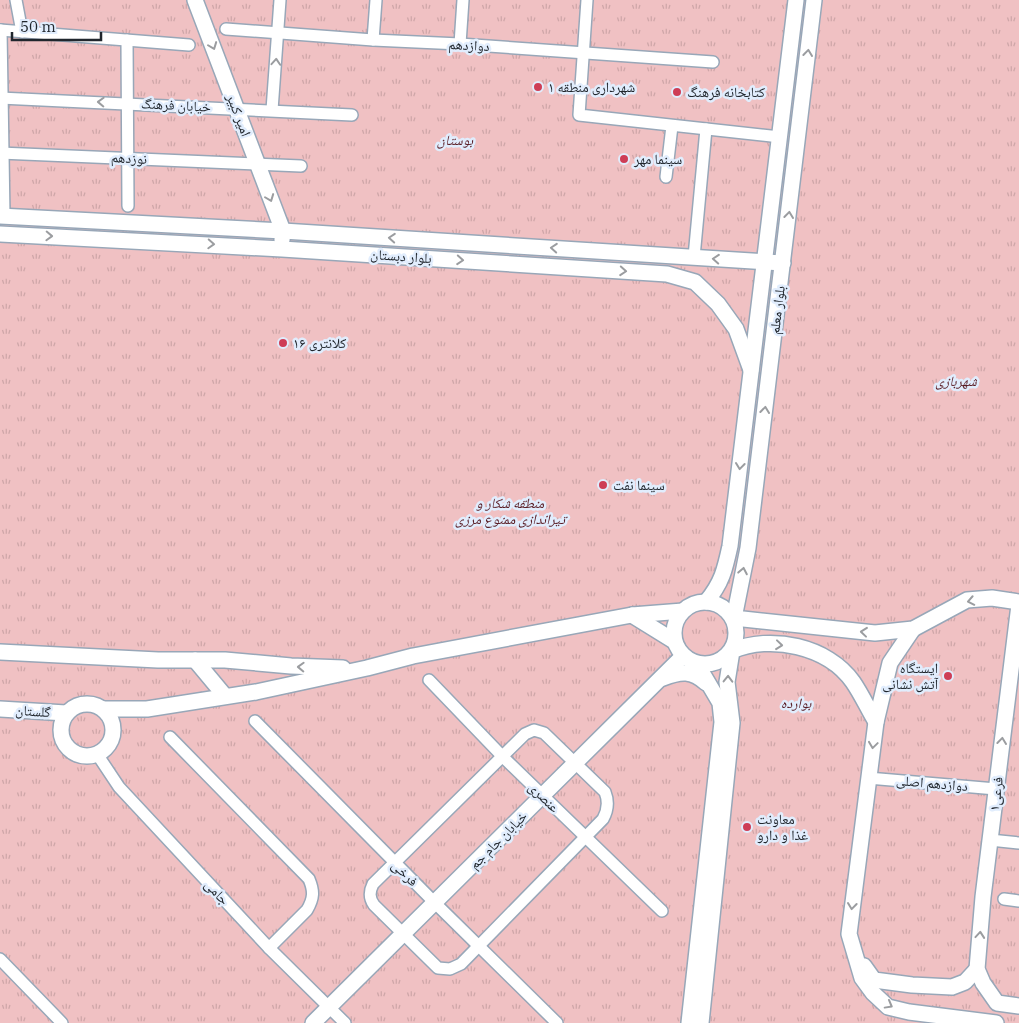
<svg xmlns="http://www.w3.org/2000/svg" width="1019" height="1023" font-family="'IBM Plex Serif','Noto Naskh Arabic',serif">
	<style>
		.park { fill: url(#park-tufts) }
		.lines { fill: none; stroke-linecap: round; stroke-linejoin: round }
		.street-casing { stroke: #98a7b8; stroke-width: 14 }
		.secondary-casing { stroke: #98a7b8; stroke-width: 18 }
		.street { stroke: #fff; stroke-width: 11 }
		.secondary { stroke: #fff; stroke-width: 15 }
		.oneway { stroke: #9b9da0 }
		.poi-dot { fill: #ce3d56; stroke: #e1edfd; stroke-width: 2 }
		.labels { text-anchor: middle; stroke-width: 5; stroke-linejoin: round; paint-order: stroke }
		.street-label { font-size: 14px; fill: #20262d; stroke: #e1edfd }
		.poi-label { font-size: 14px; fill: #20262d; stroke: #e1edfd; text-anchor: start }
		.park-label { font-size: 14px; font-style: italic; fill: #5a1d25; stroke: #e1edfd }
	</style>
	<defs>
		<pattern id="park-tufts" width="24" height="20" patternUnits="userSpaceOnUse" patternTransform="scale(1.25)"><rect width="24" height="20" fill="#f0c1c3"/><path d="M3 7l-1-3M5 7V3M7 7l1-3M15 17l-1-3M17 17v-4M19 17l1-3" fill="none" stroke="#cea6a8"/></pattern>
	</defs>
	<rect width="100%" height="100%" fill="#e1edfd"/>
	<rect class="park" x="0" y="0" width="1019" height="1023"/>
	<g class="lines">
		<defs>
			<g id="street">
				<path d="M16,0L22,32"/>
				<path d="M587,0L579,115L780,137"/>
				<path d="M226,29L373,40L460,44L713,62"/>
				<path d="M0,30L189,45"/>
				<path d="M1,30L4,216"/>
				<path d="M127,40L128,206"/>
				<path d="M373,40L376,0"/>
				<path d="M460,44L463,0"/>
				<path d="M0,98L352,115"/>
				<path d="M272,110L280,0"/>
				<path d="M0,153L301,166"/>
				<path d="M666,177L672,126"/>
				<path d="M694,257L706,129"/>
				<path d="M429,680L503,757L662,911"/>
				<path d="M255,721L435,903L557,1023"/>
				<path d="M534,730L544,733L605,792C609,802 608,810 603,819L461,964L450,969L438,968L374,905C369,898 369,892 373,884L525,734Z"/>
				<path d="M170,737L309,879C314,891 314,898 307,910L269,948"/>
				<path d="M97,754L119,787L269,948L345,1023"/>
				<path d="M868,778L996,789"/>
				<path d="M990,840L1019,843"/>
				<path d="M1004,899L1019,901"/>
				<path d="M0,959L62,1023"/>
			</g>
			<g id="secondary">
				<path d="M195,0L283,231L282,240"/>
				<path d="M814,0L748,548L734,618L875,633L913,629L967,600L992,598L1019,602"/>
				<path d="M0,216L283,231L783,263"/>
				<path d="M0,234L282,249L667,274L695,282L718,304L736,329L751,370"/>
				<circle cx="705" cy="633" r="31"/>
				<path d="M706,602C722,583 725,569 730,546L796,0"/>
				<path d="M1019,605L983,897L977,969L983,983L997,1003L1019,1006"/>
				<path d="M632,615L674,641"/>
				<path d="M913,629L890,663L876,722L849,934L862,978L873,993L888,1007L909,1012L996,1023"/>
				<path d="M0,652L158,660H225L291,666L343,668"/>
				<path d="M195,660L225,696"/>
				<path d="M663,678C681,671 692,670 706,683"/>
				<circle cx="87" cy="730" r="26"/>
				<path d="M0,709L66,713"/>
				<path d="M104,709H147L256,692L367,668L413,656L632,615L683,611"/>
				<path d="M864,966L874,980L912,985L952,987L965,982L977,969"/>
				<path d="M313,1023L683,656"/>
				<path d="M689,1023L722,722L720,703L697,664"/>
				<path d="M701,1023L732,723L727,682L732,651C770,634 828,646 853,682C862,695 868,709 876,722"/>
			</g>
		</defs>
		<use href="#street" class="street-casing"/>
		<use href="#secondary" class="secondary-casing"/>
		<use href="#street" class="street"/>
		<use href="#secondary" class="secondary"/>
	</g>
	<defs><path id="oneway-chevron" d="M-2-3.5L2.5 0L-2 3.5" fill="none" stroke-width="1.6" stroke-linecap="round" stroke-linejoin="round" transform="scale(1.25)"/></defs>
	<g class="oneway">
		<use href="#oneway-chevron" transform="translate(213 46) rotate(69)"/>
		<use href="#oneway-chevron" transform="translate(808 53) rotate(-83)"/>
		<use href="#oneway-chevron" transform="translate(276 62) rotate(-86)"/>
		<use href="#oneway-chevron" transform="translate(101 102) rotate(-178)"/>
		<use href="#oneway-chevron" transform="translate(270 198) rotate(69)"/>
		<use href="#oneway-chevron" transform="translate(789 215) rotate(-83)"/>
		<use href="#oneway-chevron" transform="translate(49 236) rotate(2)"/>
		<use href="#oneway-chevron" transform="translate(392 238) rotate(-176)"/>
		<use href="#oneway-chevron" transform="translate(211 244) rotate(3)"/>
		<use href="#oneway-chevron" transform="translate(554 248) rotate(-176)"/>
		<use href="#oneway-chevron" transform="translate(716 259) rotate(-176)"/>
		<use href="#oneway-chevron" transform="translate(460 260) rotate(4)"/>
		<use href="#oneway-chevron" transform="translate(623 271) rotate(4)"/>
		<use href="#oneway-chevron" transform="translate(765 410) rotate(-83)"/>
		<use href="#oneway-chevron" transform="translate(740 466) rotate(97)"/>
		<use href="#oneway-chevron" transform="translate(743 571) rotate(-79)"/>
		<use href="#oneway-chevron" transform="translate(971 601) rotate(169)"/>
		<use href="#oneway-chevron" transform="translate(864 632) rotate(-174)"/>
		<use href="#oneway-chevron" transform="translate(779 645) rotate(6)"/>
		<use href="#oneway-chevron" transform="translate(301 667) rotate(-178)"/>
		<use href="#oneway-chevron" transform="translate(728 679) rotate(-89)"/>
		<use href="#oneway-chevron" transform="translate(1002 741) rotate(-83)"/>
		<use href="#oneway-chevron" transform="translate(873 745) rotate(98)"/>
		<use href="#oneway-chevron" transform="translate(852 906) rotate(97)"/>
		<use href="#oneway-chevron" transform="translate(980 935) rotate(-85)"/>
		<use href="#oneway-chevron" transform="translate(889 1005) rotate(29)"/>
	</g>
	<g class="poi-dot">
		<circle cx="538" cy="87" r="5"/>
		<circle cx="677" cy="92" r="5"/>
		<circle cx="624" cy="159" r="5"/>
		<circle cx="283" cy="343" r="5"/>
		<circle cx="603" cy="485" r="5"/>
		<circle cx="948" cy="676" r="5"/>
		<circle cx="747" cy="827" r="5"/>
	</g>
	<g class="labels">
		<g class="street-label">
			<text transform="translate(469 45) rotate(3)" y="5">دوازدهم</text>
			<text transform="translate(176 105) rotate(3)" y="5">خیابان فرهنگ</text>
			<text transform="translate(239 115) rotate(69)" y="5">امیر کبیر</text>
			<text transform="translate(129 158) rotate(3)" y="5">نوزدهم</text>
			<text transform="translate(401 256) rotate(4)" y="5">بلوار دبستان</text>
			<text transform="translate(777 310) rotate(-83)" y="5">بلوار معلم</text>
			<text transform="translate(33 711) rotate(4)" y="5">گلستان</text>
			<text transform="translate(932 783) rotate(5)" y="5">دوازدهم اصلی</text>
			<text transform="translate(996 794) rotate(-83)" y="5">فرعی۱</text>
			<text transform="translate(544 797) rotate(44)" y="5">عنصری</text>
			<text transform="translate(498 840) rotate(-45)" y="5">خیابان جام جم</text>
			<text transform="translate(405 873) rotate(45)" y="5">فرخی</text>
			<text transform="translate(217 892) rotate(47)" y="5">جامی</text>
		</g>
		<g class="poi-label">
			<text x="548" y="92">شهرداری منطقه ۱</text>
			<text x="687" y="97">کتابخانه فرهنگ</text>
			<text x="634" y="164">سینما مهر</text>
			<text x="293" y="348">کلانتری ۱۶</text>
			<text x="613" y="490">سینما نفت</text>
			<text x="938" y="673" text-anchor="end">ایستگاه<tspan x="938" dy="16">آتش نشانی</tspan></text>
			<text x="757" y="824">معاونت<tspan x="757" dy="16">غذا و دارو</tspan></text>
		</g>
		<g class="park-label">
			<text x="455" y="145">بوستان</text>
			<text x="956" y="386">شهربازی</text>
			<text x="510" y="508">منطقه شکار و<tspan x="510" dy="16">تیراندازی ممنوع مرزی</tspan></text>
			<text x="796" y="708">بوارده</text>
		</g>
	</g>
	<path d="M12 32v8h89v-8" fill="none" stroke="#20262d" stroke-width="2.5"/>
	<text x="20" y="32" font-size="15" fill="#20262d" stroke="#e1edfd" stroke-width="4" paint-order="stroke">50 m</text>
</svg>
